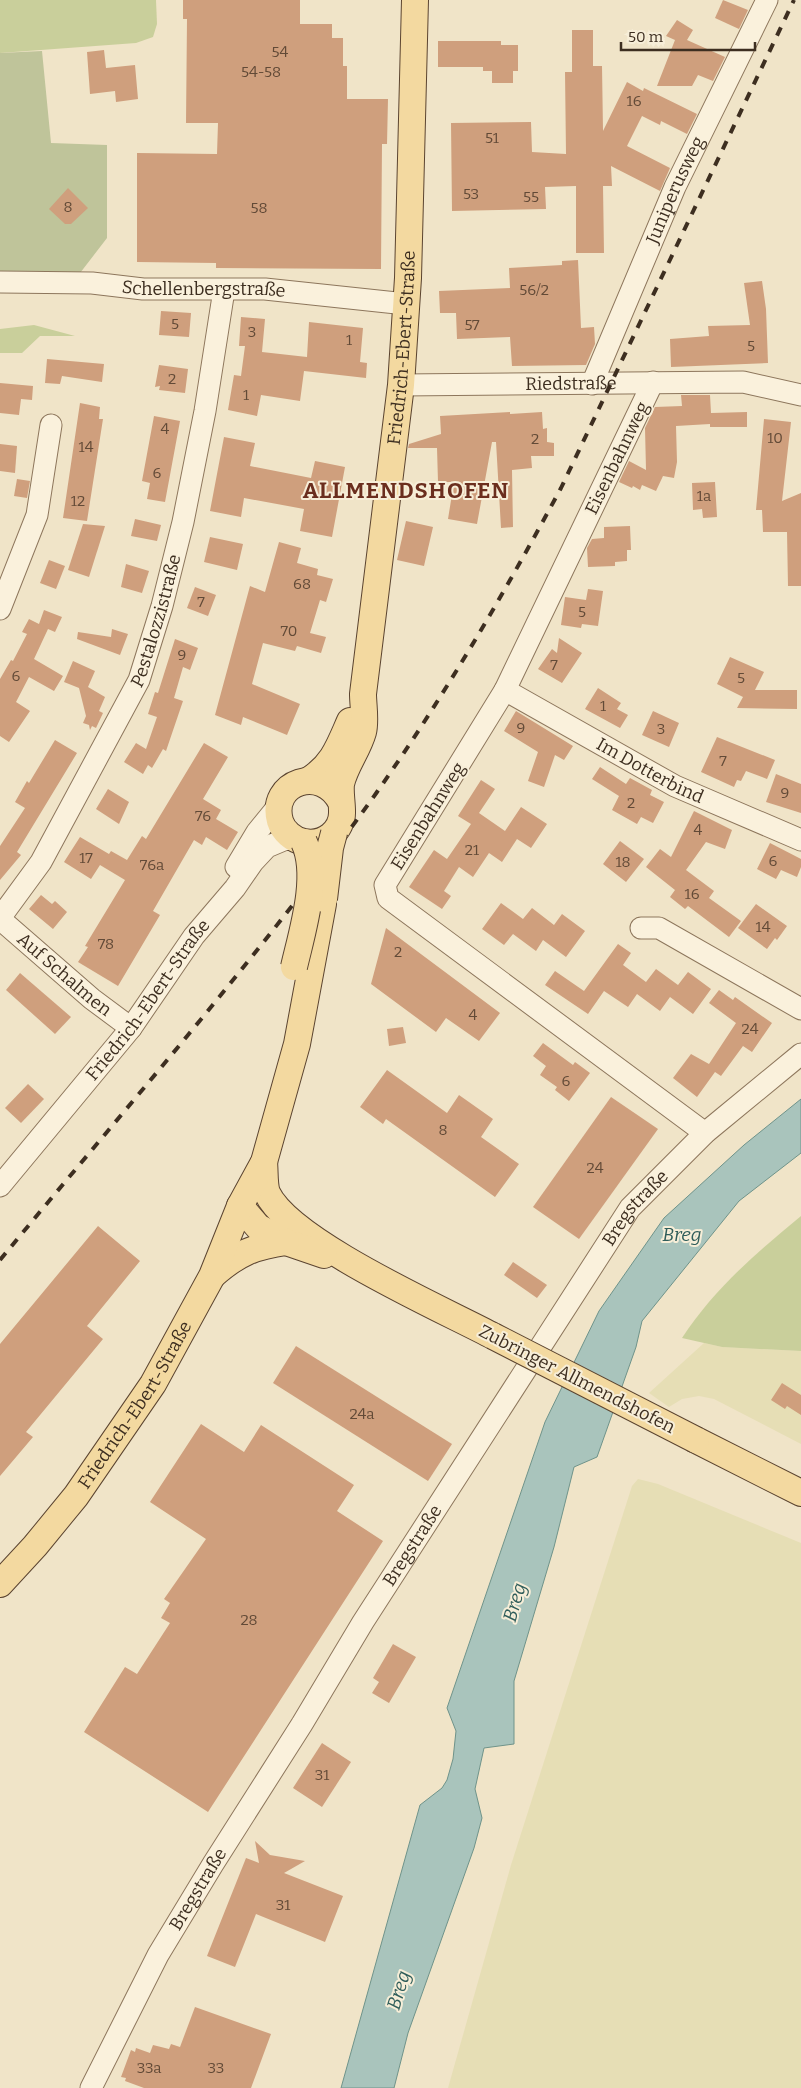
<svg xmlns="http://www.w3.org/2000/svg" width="801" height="2088" font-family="Bitter,serif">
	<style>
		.farmland { fill: #e6deb5 }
		.green { fill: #c9cf9b }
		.cemetery { fill: #bfc49a }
		.water { fill: #a9c4bc; stroke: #6f938a }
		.building { fill: #cf9f7d }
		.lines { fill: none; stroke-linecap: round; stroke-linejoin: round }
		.minor-casing { stroke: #8d765c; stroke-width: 23 }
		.major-casing { stroke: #5b4430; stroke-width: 28 }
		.minor { stroke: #faf1dc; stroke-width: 21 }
		.major { stroke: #f3d9a0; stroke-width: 26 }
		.rail { stroke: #3d2e20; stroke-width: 4; stroke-dasharray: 9 9; stroke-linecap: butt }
		.major-bridge-casing { stroke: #5b4430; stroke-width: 28; stroke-linecap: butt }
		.major-bridge { stroke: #f3d9a0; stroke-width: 26 }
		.labels { text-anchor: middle; stroke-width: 4; stroke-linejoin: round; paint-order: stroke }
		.number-label { font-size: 15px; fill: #624a37 }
		.street-label { font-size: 18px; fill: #3d2e20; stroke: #f7eed8 }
		.water-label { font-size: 19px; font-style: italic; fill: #2f5d5a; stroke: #f7eed8 }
		.district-label { font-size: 22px; font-weight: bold; letter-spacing: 1px; fill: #6b2e1e; stroke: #f7eed8 }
	</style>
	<rect width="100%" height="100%" fill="#f0e4c8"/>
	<g class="farmland">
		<path d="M704,1343L722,1347L801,1351V1444L714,1399L699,1396L682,1399L669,1407L649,1393Z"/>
		<path d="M638,1479L658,1484L801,1543V2088H448L511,1865L632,1486Z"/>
	</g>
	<g class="green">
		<path d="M0,0H156L157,24L153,37L136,43L0,53Z"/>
		<path d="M34,325L75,336H40L22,353H0V329Z"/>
		<path d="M801,1216V1351L722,1347L682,1338C714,1289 756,1253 801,1216Z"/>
	</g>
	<path class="cemetery" d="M42,51L51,143L107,145V238L77,277L0,278V53Z"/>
	<path class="water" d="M801,1099V1153L739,1201L642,1321L636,1347L597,1457L574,1467L554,1547L514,1681V1744L484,1748L475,1789L482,1818L474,1848L408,2033L394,2088H341L420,1805L442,1788L447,1780L453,1759L456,1731L447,1708L545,1422L599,1311L664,1218L744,1145Z"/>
	<g class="building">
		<path d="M183,0H300V24H332V38H343V66H347V99H388L387,144H382L381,269L216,268V263L137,262V153L217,154L218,123H186L187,19H183Z"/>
		<path d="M723,0L748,10L739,29L715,18Z"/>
		<path d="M677,20L693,30L687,40L725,57L713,81L698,75L692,86H657L675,40L666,36Z"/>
		<path d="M572,30H593V66H602L603,131L627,82L643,91L644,88L697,114L687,134L661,121L660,125L642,116L627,146L670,168L660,191L611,166L612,186H603L604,253H576V186L545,187L546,209L452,211L451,123L531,122L532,152L566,154L565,72H572Z"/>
		<path d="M438,41H501V45H518V71H513V83H492V71H483V67H438Z"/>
		<path d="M104,50L106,68L135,65L138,99L116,102L115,91L90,94L87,52Z"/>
		<path d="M68,188L88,208L71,224H65L49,209Z"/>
		<path d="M578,260L581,328L594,327L595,344L586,365L512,366L510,337L457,339L456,313H440L439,291L510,288L509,268L562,265V261Z"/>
		<path d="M762,281L766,309L768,363L671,367L670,339L709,336L708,326L750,325L744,283Z"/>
		<path d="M161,311L191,313L189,337L159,335Z"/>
		<path d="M241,317L265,319L262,352L307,357L309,322L363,328L360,362L367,363L366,378L304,371L300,401L261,395L257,416L228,410L234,375L241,376L245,346H239Z"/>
		<path d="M47,359L104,364L102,382L62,376L60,384L45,383Z"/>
		<path d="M159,365L188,369L185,393L159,390L160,386L155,387Z"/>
		<path d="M0,383L33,386L32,400L21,399L19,415L0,413Z"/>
		<path d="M681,395H710L711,413L747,412V427H710V424L676,426L677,462L674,478L663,476L656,491L642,485L640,490L633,486L632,488L619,482L629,461L646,470L645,428L655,407L682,406Z"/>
		<path d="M80,403L100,407L99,419H103L87,521L63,518Z"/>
		<path d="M510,412V414L542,412L543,429L547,428V442L554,443V456H531L532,468L512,470L513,527L501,528L496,442H492L477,524L448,519L454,482H438L437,448H408L409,444L441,434L440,416Z"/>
		<path d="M154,416L180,421L165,502L147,499L150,483L142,481Z"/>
		<path d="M764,419L791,422L782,501L801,493V586H788L787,532H763L762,510H756Z"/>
		<path d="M224,437L255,443L250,466L311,478L315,461L345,467L332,537L300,531L304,509L244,498L241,517L210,511Z"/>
		<path d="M0,444L17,446L15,473L0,471Z"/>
		<path d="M17,479L30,481L27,498L14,496Z"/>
		<path d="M715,482L717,517L703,518L702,509L693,510L692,483Z"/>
		<path d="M135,519L161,525L157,541L131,536Z"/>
		<path d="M406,521L433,527L424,566L397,560Z"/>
		<path d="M83,524L105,526L89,577L68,570Z"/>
		<path d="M630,526L631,550H627V561L615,562V566L588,567L587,548L592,539L604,538V527Z"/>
		<path d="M210,537L243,544L237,570L204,562Z"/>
		<path d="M279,542L301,548L297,563L318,569L317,575L333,579L326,602L320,600L310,633L326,637L321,653L297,646L295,651L263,643L252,684L300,704L287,735L243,717L241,725L215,715L250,586L265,592Z"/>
		<path d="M49,560L65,566L56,589L40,583Z"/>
		<path d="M126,564L149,571L142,593L121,587Z"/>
		<path d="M195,587L216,595L208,616L187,608Z"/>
		<path d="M588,589L603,591L598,626L582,624L581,628L561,625L565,597L586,600Z"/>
		<path d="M44,610L62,617L55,632L48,629L34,659L63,676L54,691L29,677L16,702L30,711L9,742L0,736V679L11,660L13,661L27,634L22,632L29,619L39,624Z"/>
		<path d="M112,629L128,634L120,655L77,639L78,632L111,637Z"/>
		<path d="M559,638L582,653L562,683L538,669L552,649L557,653Z"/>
		<path d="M175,639L198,648L190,670L183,667L174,698L183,701L166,751L163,749L152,768L148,765L143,774L124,762L136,743L146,749L157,717L148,714L155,692L158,693Z"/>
		<path d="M730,657L764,672L755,690H797V709L737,708L743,697L717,684Z"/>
		<path d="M73,661L95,671L88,687L105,697L99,711L103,713L96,728L92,726L90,730L89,725L83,723L86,716L79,688L64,682Z"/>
		<path d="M598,688L621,703L617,709L628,715L620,728L585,709Z"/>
		<path d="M516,711L573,746L564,760L555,755L544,787L528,781L538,752L504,731Z"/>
		<path d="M653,711L679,723L669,747L642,735Z"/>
		<path d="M717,737L775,760L767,779L746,771L741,781L737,780L734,787L701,772Z"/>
		<path d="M55,740L77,753L17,852L21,855L0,880V846L25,808L15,802L27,781L29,783Z"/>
		<path d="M204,743L228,757L203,799L221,810L216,819L238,832L227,850L206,837L202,845L194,840L153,911L160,915L118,986L78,962L88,947L85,946L125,880L100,865L91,879L64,862L80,837L109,854L111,851L127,860L142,836L146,839Z"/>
		<path d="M600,767L626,784L630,778L652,790L650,795L664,802L653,823L641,817L637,824L612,810L619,796L592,779Z"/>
		<path d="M776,774L801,784V813L766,802Z"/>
		<path d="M481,780L495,789L479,813L505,831L521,807L547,824L531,848L517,839L502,862L489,853L473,877L459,867L444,891L451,896L442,909L409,887L434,850L447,859L471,824L458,816Z"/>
		<path d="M108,789L129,802L119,824L96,809Z"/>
		<path d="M694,811L732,830L725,849L706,842L686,870L714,891L709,898L741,921L729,937L688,906L685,909L670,897L675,890L646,867L660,849L671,857Z"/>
		<path d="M620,841L644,859L626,882L603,864Z"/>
		<path d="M770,843L801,859V867L797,877L781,870L776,879L757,869Z"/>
		<path d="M41,895L52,904L55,901L67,912L53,929L29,909Z"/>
		<path d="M501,903L523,919L532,908L554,925L562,914L585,931L566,957L543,940L536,951L513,934L504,945L482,929Z"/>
		<path d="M756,904L787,926L777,940L775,938L767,949L738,928Z"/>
		<path d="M386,928L500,1013L479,1041L446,1018L436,1032L371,984Z"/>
		<path d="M618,944L631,953L623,965L646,982L656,969L678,985L688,972L711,989L693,1014L670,997L660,1011L637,994L628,1007L604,991L588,1014L545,985L555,971L584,991Z"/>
		<path d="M20,973L71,1017L55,1034L6,990Z"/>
		<path d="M719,990L733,1000L735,997L772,1023L752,1052L743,1046L721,1076L715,1072L697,1097L673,1078L691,1054L709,1064L736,1023L709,1003Z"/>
		<path d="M403,1027L406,1043L389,1046L387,1029Z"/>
		<path d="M543,1043L573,1065L575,1062L590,1073L569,1101L555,1090L557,1087L540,1075L546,1066L533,1056Z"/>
		<path d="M387,1070L447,1113L459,1095L493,1119L481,1137L519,1164L495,1197L386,1119L383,1124L360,1107Z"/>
		<path d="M28,1084L44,1099L21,1123L5,1108Z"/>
		<path d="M611,1097L658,1129L579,1239L533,1207Z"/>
		<path d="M98,1226L140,1261L87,1326L103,1339L26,1432L33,1437L0,1476V1344Z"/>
		<path d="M513,1262L547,1285L537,1298L504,1275Z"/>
		<path d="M296,1346L452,1444L428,1481L273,1383Z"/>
		<path d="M782,1383L801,1395V1415L787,1406L785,1409L771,1400Z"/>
		<path d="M201,1424L244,1452L261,1425L354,1485L337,1511L383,1541L208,1812L84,1732L125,1667L137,1674L170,1623L161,1618L170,1603L164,1599L206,1539L150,1502Z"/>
		<path d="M393,1644L416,1657L389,1703L372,1693L379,1682L373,1678Z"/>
		<path d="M322,1743L351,1762L322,1807L293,1788Z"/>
		<path d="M255,1841L270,1855L305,1861L284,1873L343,1896L325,1942L256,1914L235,1967L207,1956L246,1858L259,1863Z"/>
		<path d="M195,2007L271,2034L251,2088H144L125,2081L126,2078L121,2077L131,2050L135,2052L136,2048L150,2053L153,2045L169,2049L171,2044L180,2047Z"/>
	</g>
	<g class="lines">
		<defs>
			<g id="minor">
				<path id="s1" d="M0,282L92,283L143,289H265L406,304"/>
				<path d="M653,382L505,690L385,885L388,898L705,1133"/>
				<path id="s2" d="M592,384L675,187L767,0"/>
				<path id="s3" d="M401,385L743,382L801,395"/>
				<path d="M0,609L37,515L51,425"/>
				<path id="s4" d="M505,690L675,786L801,840"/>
				<path d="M236,867L257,832L279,805"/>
				<path id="s5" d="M0,918L41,862L139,680L162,606L183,522L205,411L224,290"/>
				<path id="s6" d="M0,919L92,999L131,1028"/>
				<path d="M641,928H659L801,1009"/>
				<path id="s7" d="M0,1186L131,1028L194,936L235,888L253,862L267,847L286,839L296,840"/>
				<path id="s8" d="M91,2088L158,1955L213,1864L302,1724L363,1622L630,1208L705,1133L801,1054"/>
			</g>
			<g id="major">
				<path d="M309,780C333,765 339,746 350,721"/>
				<path id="s9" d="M341,802C322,764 269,782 280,821C283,831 293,840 304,842C324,846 343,831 342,811C342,802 340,793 341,784C345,766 358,750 363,732C366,721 363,705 363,694L401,385L408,278L415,0"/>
				<path d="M264,1162C265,1171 264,1185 267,1193C290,1242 442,1309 493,1336"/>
				<path d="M240,1206L258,1227L286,1242L324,1255"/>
				<path d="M213,1275C238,1253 253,1247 286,1242"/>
				<path d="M696,1440L801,1493"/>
				<path id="s10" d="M0,1584L35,1546L76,1496L153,1384L212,1276L240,1206L264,1162L297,1044L323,904"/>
			</g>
		</defs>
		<use href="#minor" class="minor-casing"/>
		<use href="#major" class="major-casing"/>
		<use href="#minor" class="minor"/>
		<use href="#major" class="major"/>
		<path class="rail" d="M0,1260C127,1106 261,955 377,792C445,695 505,592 561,488L794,0"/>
		<defs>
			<g id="major-bridge">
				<path d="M324,899L330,848L334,833"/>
				<path d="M294,967C302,932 320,876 304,842"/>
				<path d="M493,1336L696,1440"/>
			</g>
		</defs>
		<use href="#major-bridge" class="major-bridge-casing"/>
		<use href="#major-bridge" class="major-bridge"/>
	</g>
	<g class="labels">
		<g class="number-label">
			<text x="280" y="57">54</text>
			<text x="261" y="77">54-58</text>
			<text x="634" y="106">16</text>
			<text x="492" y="143">51</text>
			<text x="471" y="199">53</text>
			<text x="531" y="202">55</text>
			<text x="68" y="212">8</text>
			<text x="259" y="213">58</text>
			<text x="534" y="295">56/2</text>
			<text x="175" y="329">5</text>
			<text x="472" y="330">57</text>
			<text x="252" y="337">3</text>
			<text x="349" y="345">1</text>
			<text x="751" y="351">5</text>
			<text x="172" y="384">2</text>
			<text x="246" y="400">1</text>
			<text x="165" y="434">4</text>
			<text x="775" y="443">10</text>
			<text x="535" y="444">2</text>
			<text x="86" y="452">14</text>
			<text x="157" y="478">6</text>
			<text x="704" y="501">1a</text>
			<text x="78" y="506">12</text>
			<text x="302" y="589">68</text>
			<text x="201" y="607">7</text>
			<text x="582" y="617">5</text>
			<text x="289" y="636">70</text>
			<text x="182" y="660">9</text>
			<text x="554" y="670">7</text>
			<text x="16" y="681">6</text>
			<text x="741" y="683">5</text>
			<text x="603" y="711">1</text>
			<text x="521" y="733">9</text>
			<text x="661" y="734">3</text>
			<text x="723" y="766">7</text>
			<text x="785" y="798">9</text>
			<text x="631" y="808">2</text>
			<text x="203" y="821">76</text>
			<text x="698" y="835">4</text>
			<text x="472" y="855">21</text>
			<text x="86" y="863">17</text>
			<text x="773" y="866">6</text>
			<text x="623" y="867">18</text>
			<text x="152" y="870">76a</text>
			<text x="692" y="899">16</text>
			<text x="763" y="932">14</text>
			<text x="106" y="949">78</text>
			<text x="398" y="957">2</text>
			<text x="473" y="1020">4</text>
			<text x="750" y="1034">24</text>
			<text x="566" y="1086">6</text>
			<text x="443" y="1135">8</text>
			<text x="595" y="1173">24</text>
			<text x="362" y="1419">24a</text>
			<text x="249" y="1625">28</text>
			<text x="322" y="1780">31</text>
			<text x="283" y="1910">31</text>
			<text x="149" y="2073">33a</text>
			<text x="216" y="2073">33</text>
		</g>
		<g class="street-label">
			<text dy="6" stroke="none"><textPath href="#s2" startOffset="211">Juniperusweg</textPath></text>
			<text dy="6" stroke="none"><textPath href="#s1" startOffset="204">Schellenbergstraße</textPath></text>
			<text dy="6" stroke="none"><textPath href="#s9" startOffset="658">Friedrich-Ebert-Straße</textPath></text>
			<text dy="6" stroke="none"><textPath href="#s3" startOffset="170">Riedstraße</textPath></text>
			<text transform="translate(617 458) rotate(-64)" y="6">Eisenbahnweg</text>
			<text dy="6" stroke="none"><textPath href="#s5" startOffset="338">Pestalozzistraße</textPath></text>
			<text dy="6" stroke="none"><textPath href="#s4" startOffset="166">Im Dotterbind</textPath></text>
			<text transform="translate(428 816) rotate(-58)" y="6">Eisenbahnweg</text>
			<text dy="6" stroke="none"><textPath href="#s6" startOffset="85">Auf Schalmen</textPath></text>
			<text dy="6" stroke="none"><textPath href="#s7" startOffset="238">Friedrich-Ebert-Straße</textPath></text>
			<text dy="6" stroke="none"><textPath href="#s8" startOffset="1036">Bregstraße</textPath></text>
			<text transform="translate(577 1379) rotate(27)" y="6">Zubringer Allmendshofen</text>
			<text dy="6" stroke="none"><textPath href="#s10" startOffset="225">Friedrich-Ebert-Straße</textPath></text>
			<text dy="6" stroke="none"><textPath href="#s8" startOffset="631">Bregstraße</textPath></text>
			<text dy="6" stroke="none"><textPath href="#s8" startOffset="226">Bregstraße</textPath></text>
		</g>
		<g class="water-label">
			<text x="682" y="1241">Breg</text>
			<text transform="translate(514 1602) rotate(-74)" y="7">Breg</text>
			<text transform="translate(398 1990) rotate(-73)" y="7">Breg</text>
		</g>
		<g class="district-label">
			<text x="406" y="498">ALLMENDSHOFEN</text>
		</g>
	</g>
	<path d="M621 42v8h134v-8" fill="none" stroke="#3d2e20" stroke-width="2.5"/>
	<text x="628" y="42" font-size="15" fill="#3d2e20" stroke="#f7eed8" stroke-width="4" paint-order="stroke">50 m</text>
</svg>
